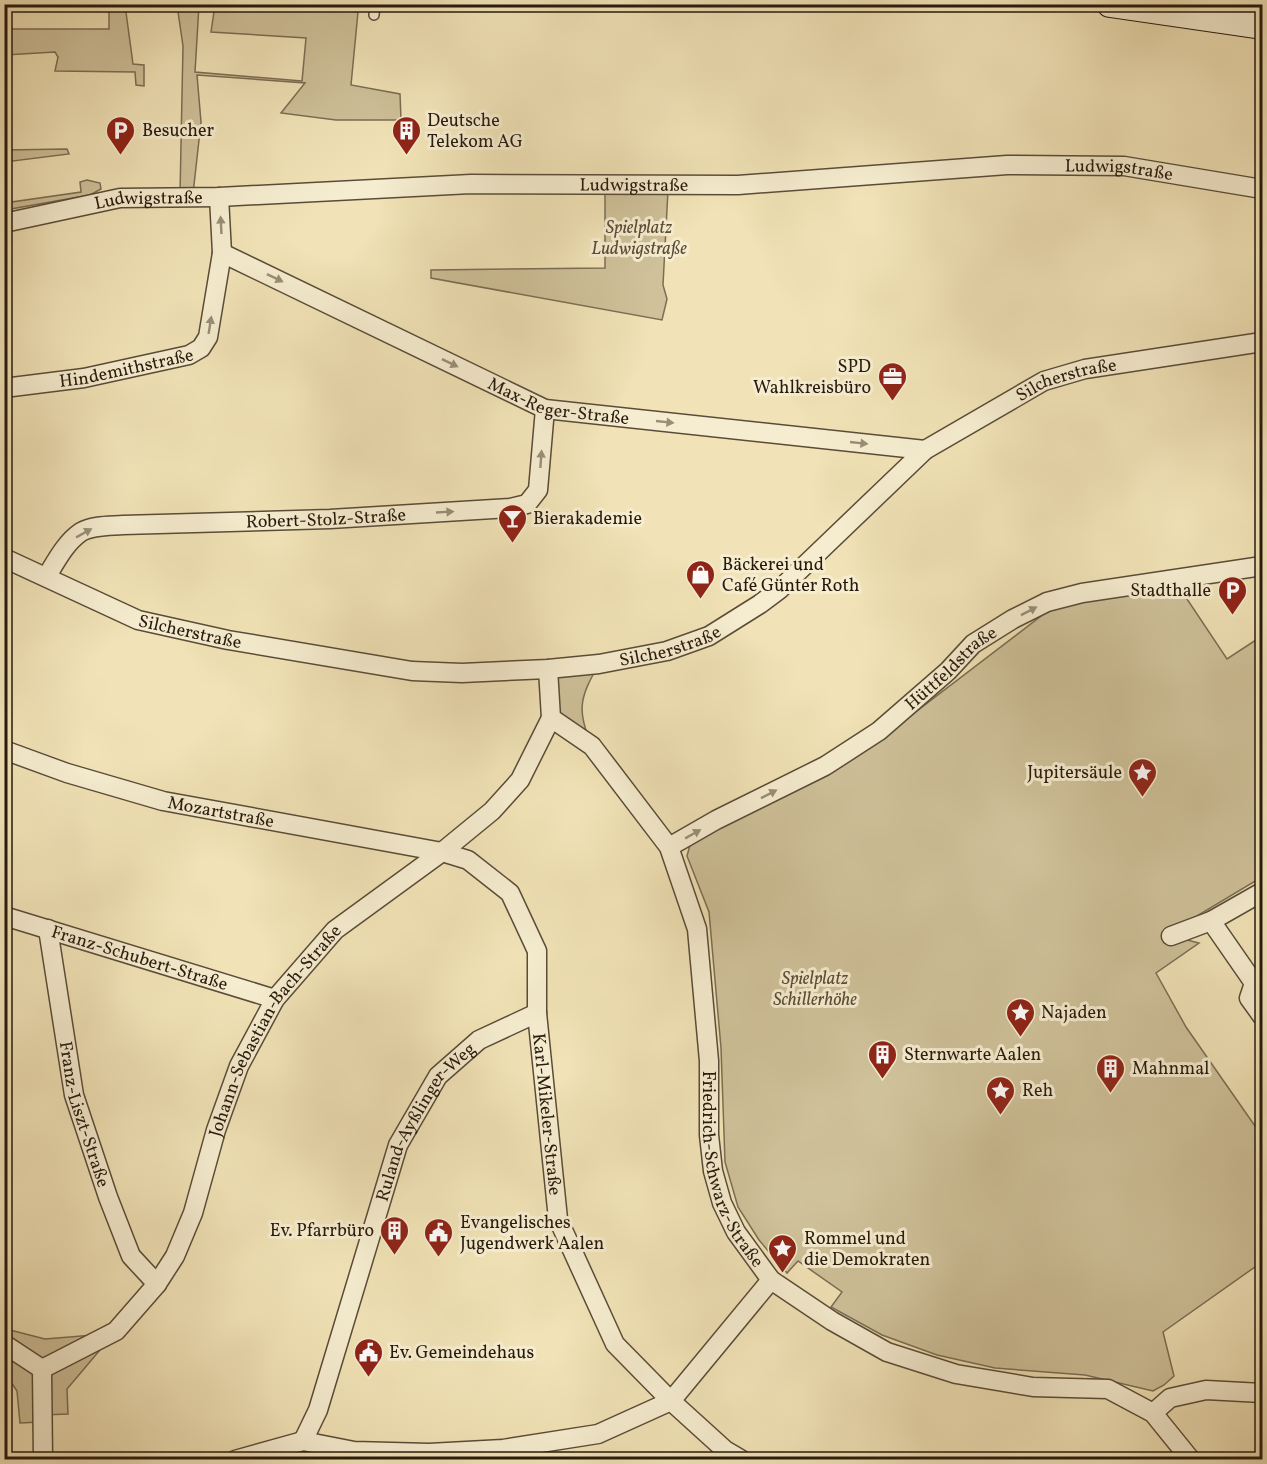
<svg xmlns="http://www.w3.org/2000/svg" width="1267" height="1464" font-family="Vollkorn,serif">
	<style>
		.green { fill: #cfc19a; stroke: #7b6e54; stroke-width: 1.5 }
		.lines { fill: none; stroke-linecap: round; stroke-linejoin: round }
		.service-casing { stroke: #5a4c38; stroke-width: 12 }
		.minor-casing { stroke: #5a4c38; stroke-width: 21 }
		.secondary-casing { stroke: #271a0d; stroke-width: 28 }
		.service { stroke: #f6edd0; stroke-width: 9 }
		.minor { stroke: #f6edd0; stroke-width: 18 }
		.secondary { stroke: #f6edd0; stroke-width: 26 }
		.oneway { fill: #998e78 }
		.labels { text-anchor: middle; stroke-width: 6; stroke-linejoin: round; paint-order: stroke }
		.poi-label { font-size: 18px; fill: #271a0d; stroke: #f6edd0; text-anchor: start }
		.street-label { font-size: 18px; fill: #271a0d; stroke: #f6edd0 }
		.park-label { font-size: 18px; font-style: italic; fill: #594c37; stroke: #f6edd0 }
	</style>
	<rect width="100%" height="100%" fill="#f1e3b7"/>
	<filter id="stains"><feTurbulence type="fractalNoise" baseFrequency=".00333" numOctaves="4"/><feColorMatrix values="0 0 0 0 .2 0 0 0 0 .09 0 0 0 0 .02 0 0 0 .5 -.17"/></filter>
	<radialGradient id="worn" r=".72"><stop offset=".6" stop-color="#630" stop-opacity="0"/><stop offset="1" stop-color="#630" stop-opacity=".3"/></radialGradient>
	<g class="green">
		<path d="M109,5H125L133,64L144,65V86L136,85L135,72L55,71L58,57L55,52L5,55V29H109Z"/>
		<path d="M177,5H199L195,72L302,81L306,38L211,32L215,5H307L308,6L358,12L351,85L400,94L401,120H336L281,113L305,83L197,75L201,122L193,194H180L183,46Z"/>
		<path d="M67,149L69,154L5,162V150Z"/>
		<path d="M87,180L100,183L101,189L90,195L5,210V203L81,192L80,182Z"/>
		<path d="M668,190L663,285L667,299L662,320L431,278V270L605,268V191Z"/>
		<path d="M1179,587L1227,659L1262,636V877L1185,923L1172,936L1199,943L1156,973L1186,1027L1262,1136V1262L1163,1332L1174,1376L1164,1385L1153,1391L1085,1375L995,1368L937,1355L882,1335L831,1307L842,1292L798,1261L787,1273L759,1240L738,1207L725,1162L721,1048L709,912L687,856L690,845L707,832L880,739L1053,607Z"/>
		<path d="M599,664C580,697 576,710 592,746L554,716L551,673Z"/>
		<path d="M10,1330L45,1339L106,1334L42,1367L5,1341V1334Z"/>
		<path d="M116,1331L67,1389L68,1414L42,1415V1369Z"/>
		<path d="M4,1346L40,1371V1422L20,1423L17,1391L5,1373Z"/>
	</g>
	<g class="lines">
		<defs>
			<path id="service" d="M374,15L375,4"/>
			<g id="minor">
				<path id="s1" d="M4,223L120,198L219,197L471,184L738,185L1007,165L1124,166L1262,189"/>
				<path id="s2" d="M222,253L545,409L925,450"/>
				<path id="s3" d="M4,388L84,378L189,355L201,348L208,337L222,253L219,197"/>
				<path id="s4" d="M4,558L138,620L228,640L412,671L462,673L548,669L599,664L667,651L709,636L760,604L780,589L925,450L1044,381L1085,369L1262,342"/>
				<path id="s5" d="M47,576C56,561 66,542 81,532C93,525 110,526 123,525L330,519L510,508L527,504L538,490L545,409"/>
				<path id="s6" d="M548,669L551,718L592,746L669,847L697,929L709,1061V1135L713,1171L722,1203L736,1232L771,1280L832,1321L887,1352L956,1374L1033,1387L1108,1389L1153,1413L1191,1460"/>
				<path id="s7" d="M4,750L67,773L163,801L442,852L468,860L510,893L537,951V1013L558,1219L615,1344L671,1401L725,1450L742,1460"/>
				<path id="s8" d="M669,847L716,820L825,766L879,731L948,671L973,644L1013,619L1047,602L1082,593L1262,566"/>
				<path id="s9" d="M4,916L275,999"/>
				<path d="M1211,921L1254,983L1249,998L1262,1016"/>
				<path id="s10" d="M48,929L74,1095L108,1197L131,1256L157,1284"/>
				<path d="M1171,936L1211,921L1262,892"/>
				<path d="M4,1344L42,1369L43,1460"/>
				<path id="s11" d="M42,1369L116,1331L157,1284L175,1256L193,1213L216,1130L239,1066L275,999L335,930L442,852L492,811L520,780L551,718"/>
				<path d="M1153,1413L1170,1398L1206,1390L1262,1393"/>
				<path id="s12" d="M303,1441L318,1410L398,1145L438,1076L479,1040L537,1013"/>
				<path d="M235,1460L303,1441L354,1451L429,1453L503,1449L598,1434L671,1401L771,1280"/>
			</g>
			<path id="secondary" d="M1110,4L1262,26"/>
		</defs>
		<use href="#service" class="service-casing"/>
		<use href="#minor" class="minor-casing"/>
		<use href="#secondary" class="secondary-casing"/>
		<use href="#service" class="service"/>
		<use href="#minor" class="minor"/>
		<use href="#secondary" class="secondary"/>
	</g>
	<defs><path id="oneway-solid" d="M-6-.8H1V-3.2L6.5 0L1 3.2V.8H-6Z" transform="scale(1.5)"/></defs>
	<g class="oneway">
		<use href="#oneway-solid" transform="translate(221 225) rotate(-93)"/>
		<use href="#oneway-solid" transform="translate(275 278) rotate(26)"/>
		<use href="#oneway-solid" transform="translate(210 325) rotate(-81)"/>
		<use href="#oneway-solid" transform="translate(450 363) rotate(26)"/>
		<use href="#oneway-solid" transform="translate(665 422) rotate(6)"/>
		<use href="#oneway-solid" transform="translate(859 443) rotate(6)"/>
		<use href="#oneway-solid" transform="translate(541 459) rotate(-86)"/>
		<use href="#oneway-solid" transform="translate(445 512) rotate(-3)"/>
		<use href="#oneway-solid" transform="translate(84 533) rotate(-29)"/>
		<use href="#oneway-solid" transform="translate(1029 611) rotate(-27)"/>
		<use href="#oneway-solid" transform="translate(769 794) rotate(-27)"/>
		<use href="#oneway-solid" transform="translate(693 834) rotate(-29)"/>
	</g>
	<defs>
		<symbol id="parking-pin" viewBox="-11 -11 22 30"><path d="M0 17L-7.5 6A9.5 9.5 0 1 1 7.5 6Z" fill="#8f2418" stroke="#f6edd0"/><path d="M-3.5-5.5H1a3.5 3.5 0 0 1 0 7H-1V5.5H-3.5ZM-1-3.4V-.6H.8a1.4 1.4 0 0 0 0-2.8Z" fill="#fff"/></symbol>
		<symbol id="building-pin" viewBox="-11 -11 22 30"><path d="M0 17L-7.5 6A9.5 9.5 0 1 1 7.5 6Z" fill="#8f2418" stroke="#f6edd0"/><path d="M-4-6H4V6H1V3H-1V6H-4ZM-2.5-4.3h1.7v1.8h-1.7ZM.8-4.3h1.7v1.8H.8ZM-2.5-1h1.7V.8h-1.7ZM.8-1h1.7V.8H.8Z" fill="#fff"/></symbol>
		<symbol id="office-pin" viewBox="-11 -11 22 30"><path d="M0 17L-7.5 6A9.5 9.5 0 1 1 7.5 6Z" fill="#8f2418" stroke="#f6edd0"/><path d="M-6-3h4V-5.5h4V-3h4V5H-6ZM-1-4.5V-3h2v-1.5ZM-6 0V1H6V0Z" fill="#fff"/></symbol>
		<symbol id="bar-pin" viewBox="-11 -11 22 30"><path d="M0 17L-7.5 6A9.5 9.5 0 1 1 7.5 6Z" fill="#8f2418" stroke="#f6edd0"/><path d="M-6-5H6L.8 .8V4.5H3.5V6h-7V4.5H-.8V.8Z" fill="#fff"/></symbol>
		<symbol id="shop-pin" viewBox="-11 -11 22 30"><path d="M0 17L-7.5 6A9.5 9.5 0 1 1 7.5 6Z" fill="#8f2418" stroke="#f6edd0"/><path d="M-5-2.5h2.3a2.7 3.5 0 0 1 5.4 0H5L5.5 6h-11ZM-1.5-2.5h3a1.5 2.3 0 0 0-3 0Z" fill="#fff"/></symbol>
		<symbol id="sight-pin" viewBox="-11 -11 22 30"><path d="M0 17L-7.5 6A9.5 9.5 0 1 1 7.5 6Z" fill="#8f2418" stroke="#f6edd0"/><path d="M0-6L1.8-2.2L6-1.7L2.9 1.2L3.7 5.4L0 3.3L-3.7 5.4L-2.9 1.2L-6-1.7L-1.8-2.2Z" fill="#fff"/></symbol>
		<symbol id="civic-pin" viewBox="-11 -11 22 30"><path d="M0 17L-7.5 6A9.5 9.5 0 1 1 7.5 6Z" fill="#8f2418" stroke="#f6edd0"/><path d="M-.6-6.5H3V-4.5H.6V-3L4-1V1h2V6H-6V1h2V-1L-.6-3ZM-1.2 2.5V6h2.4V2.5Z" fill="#fff"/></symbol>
	</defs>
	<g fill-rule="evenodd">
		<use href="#parking-pin" x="104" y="114" width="33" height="45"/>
		<use href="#building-pin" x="390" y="114" width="33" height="45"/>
		<use href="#office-pin" x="876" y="360" width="33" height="45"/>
		<use href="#bar-pin" x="496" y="502" width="33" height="45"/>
		<use href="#shop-pin" x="684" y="558" width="33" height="45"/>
		<use href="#parking-pin" x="1216" y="574" width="33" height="45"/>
		<use href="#sight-pin" x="1126" y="756" width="33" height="45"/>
		<use href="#sight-pin" x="1004" y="996" width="33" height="45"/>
		<use href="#building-pin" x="866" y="1038" width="33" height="45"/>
		<use href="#building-pin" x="1094" y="1052" width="33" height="45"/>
		<use href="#sight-pin" x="984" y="1074" width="33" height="45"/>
		<use href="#building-pin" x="378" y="1214" width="33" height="45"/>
		<use href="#civic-pin" x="422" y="1216" width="33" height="45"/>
		<use href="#sight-pin" x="766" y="1232" width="33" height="45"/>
		<use href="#civic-pin" x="352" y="1336" width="33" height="45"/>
	</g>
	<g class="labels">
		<g class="poi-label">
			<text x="427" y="126">Deutsche<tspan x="427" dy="21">Telekom AG</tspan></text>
			<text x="142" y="136">Besucher</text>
			<text x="871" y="372" text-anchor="end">SPD<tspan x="871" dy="21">Wahlkreisbüro</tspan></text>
			<text x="533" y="524">Bierakademie</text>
			<text x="722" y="570">Bäckerei und<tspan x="722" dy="21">Café Günter Roth</tspan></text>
			<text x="1211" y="596" text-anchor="end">Stadthalle</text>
			<text x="1122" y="778" text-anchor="end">Jupitersäule</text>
			<text x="1041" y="1018">Najaden</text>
			<text x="904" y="1060">Sternwarte Aalen</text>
			<text x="1132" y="1074">Mahnmal</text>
			<text x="1022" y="1096">Reh</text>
			<text x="460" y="1228">Evangelisches<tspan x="460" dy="21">Jugendwerk Aalen</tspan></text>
			<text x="374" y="1236" text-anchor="end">Ev. Pfarrbüro</text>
			<text x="804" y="1244">Rommel und<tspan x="804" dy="21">die Demokraten</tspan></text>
			<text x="389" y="1358">Ev. Gemeindehaus</text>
		</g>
		<g class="street-label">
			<text dy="6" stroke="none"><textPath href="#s1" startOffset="1119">Ludwigstraße</textPath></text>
			<text dy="6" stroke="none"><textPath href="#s1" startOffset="633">Ludwigstraße</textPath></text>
			<text dy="6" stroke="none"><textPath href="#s1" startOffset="147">Ludwigstraße</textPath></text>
			<text dy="6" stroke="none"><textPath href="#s3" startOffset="124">Hindemithstraße</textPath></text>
			<text dy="6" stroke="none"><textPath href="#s4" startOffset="1173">Silcherstraße</textPath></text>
			<text dy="6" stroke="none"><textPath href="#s2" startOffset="370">Max-Reger-Straße</textPath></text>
			<text dy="6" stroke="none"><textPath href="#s5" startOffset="302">Robert-Stolz-Straße</textPath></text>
			<text dy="6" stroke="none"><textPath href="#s4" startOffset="201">Silcherstraße</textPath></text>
			<text dy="6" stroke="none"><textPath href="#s4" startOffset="687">Silcherstraße</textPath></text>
			<text dy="6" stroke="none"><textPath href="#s8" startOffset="336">Hüttfeldstraße</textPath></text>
			<text dy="6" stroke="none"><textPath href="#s7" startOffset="226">Mozartstraße</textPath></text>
			<text dy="6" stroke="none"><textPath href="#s9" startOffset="142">Franz-Schubert-Straße</textPath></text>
			<text dy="6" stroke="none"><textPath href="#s11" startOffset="428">Johann-Sebastian-Bach-Straße</textPath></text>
			<text dy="6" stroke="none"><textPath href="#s10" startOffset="189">Franz-Liszt-Straße</textPath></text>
			<text dy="6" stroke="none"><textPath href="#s7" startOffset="759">Karl-Mikeler-Straße</textPath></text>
			<text dy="6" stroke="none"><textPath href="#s12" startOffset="345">Ruland-Ayßlinger-Weg</textPath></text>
			<text dy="6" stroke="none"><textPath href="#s6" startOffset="558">Friedrich-Schwarz-Straße</textPath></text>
		</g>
		<g class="park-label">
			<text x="639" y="233">Spielplatz<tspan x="639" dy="21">Ludwigstraße</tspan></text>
			<text x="815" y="984">Spielplatz<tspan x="815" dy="21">Schillerhöhe</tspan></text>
		</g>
	</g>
	<rect width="1267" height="1464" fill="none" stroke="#f1e3b7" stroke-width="24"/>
	<rect x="6" y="6" width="1255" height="1452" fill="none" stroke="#271a0d" stroke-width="3"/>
	<rect x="12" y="12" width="1243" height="1440" fill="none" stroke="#271a0d" stroke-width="1.5"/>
	<rect width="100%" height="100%" filter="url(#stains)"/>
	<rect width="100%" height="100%" fill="url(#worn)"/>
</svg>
